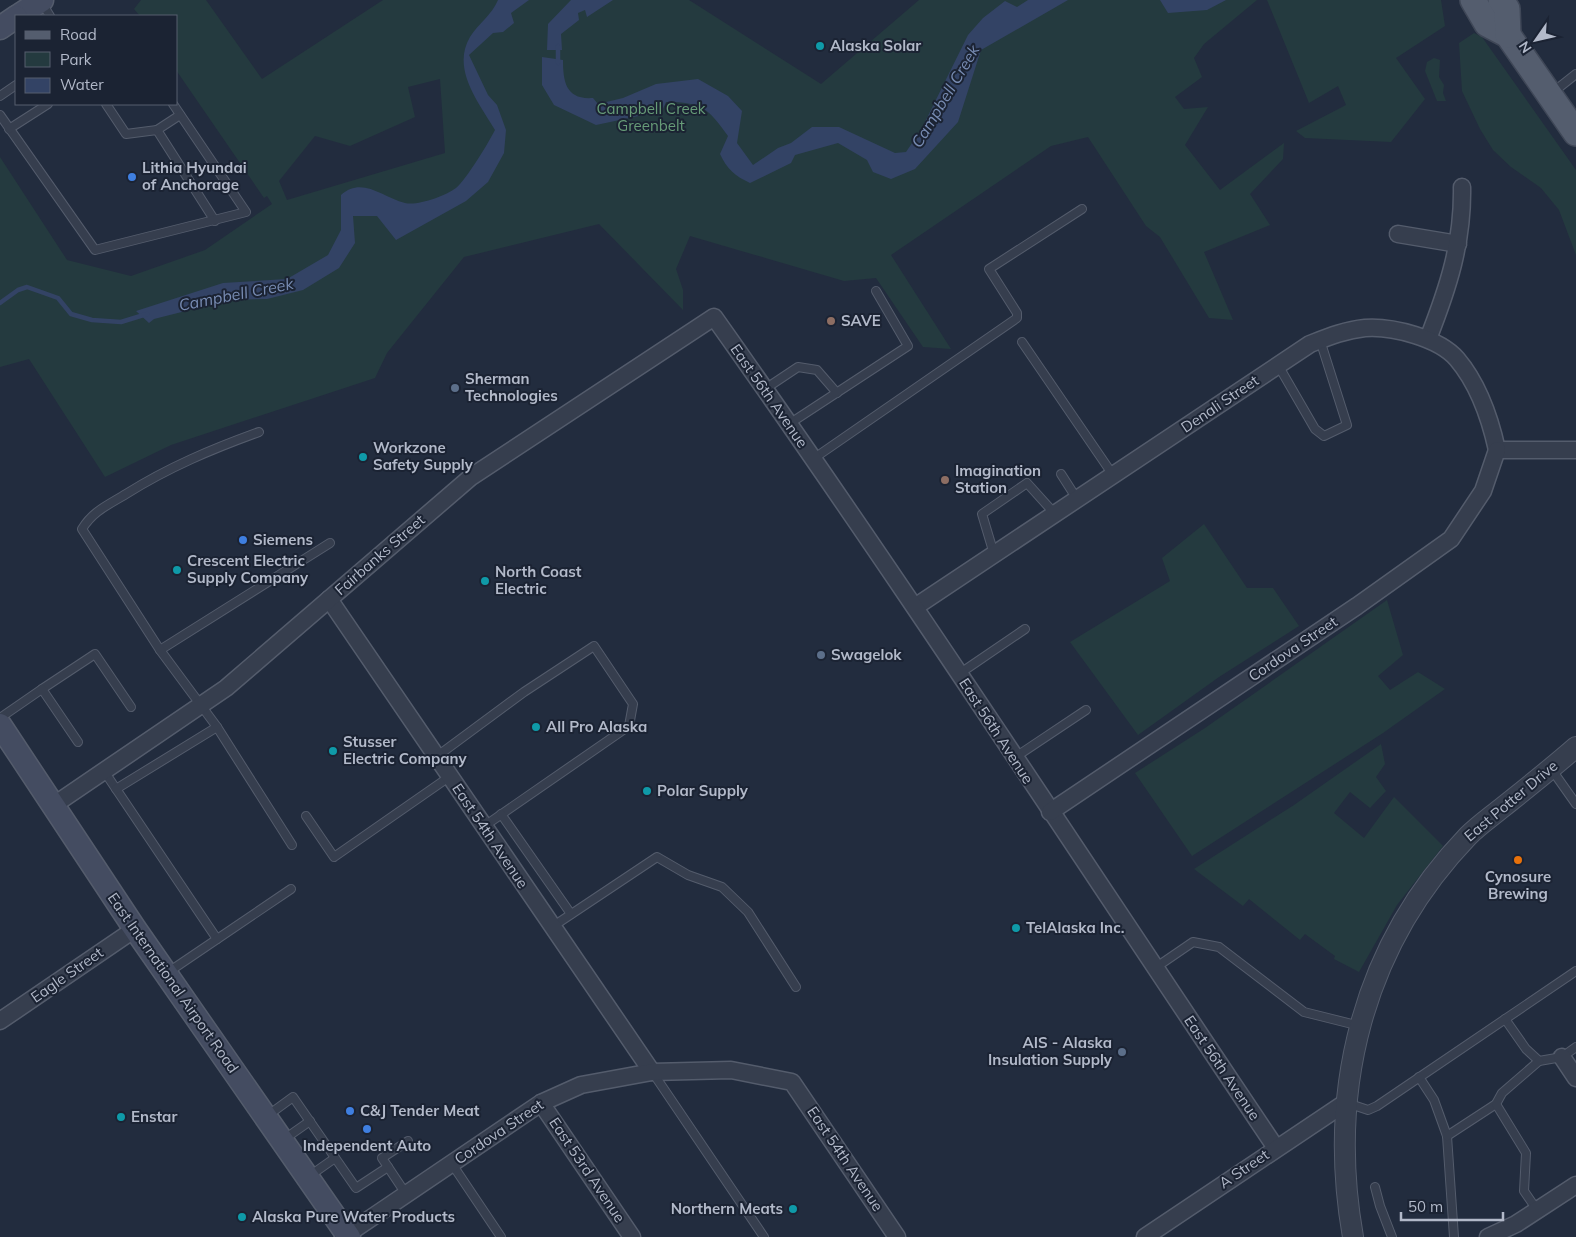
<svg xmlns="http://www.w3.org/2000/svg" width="1576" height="1237" font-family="Mulish,sans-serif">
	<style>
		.green { fill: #243a3f; fill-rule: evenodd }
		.water { fill: #334365 }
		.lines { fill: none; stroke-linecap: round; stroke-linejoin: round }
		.stream { stroke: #334365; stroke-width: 4.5 }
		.service-casing { stroke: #545c6c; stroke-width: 10 }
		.minor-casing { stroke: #545c6c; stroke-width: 19 }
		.tertiary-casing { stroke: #545c6c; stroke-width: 22 }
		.secondary-casing { stroke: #545c6c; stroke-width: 25 }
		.primary-casing { stroke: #3f4757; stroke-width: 28 }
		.service { stroke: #363e4e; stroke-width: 8 }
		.minor { stroke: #363e4e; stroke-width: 16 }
		.tertiary { stroke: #363e4e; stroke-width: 20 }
		.secondary { stroke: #444c61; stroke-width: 22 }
		.primary { stroke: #545d6e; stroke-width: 25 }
		.culture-dot { fill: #0f9aa8; stroke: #1b2333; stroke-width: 2 }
		.shop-dot { fill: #3f7fe0; stroke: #1b2333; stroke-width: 2 }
		.education-dot { fill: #8d6e63; stroke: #1b2333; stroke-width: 2 }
		.service-dot { fill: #5c6f8a; stroke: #1b2333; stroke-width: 2 }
		.food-dot { fill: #e8710a; stroke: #1b2333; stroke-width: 2 }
		.labels { text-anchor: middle; stroke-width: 4; stroke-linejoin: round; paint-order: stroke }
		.poi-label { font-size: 15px; font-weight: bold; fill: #b2b9c9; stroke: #1b2333; text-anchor: start }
		.park-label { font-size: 15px; fill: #679c78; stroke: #1b2333 }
		.street-label { font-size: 15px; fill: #b2b9c9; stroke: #1b2333 }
		.water-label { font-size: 16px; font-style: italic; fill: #788cb3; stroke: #1b2333 }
	</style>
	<rect width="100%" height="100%" fill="#222c3e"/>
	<g class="green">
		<path d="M141,0H206L262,79L383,0H689L821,84L919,0H1257L1204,44L1194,58L1202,77L1175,97L1184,109L1208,107L1185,145L1220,190L1284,143L1283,159L1250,194L1270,225L1204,252L1233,320L1209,318L1160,237L1146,226L1088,137L1051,146L891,255L951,349L923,347L876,278L844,281L690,236L676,269L683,290V310L599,224L464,257L387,353L375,378L171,445L105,477L29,359L0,367V157L67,260L131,276L205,250L272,204L267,196L264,198L176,70V16H140L134,9ZM440,79L445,153L287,200L279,181L315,136L350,146L415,117L408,87Z"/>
		<path d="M1267,0H1441L1445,26L1396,58L1425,99L1391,142L1305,138L1296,131L1346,105L1338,86L1309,103Z"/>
		<path d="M1474,33L1482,37L1576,170V255L1559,210L1541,188L1511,167L1493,150L1480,129L1462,91L1459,43Z"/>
		<path d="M1434,58L1440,60L1439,77L1444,85L1443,93L1446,101H1437L1425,71L1427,62Z"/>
		<path d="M1204,524L1247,588H1273L1299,626L1219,677L1138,735L1070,642L1170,581L1162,558Z"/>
		<path d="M1387,600L1403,655L1378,676L1390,690L1418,672L1445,689L1383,733L1192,856L1135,773L1205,728Z"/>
		<path d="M1381,744L1385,764L1376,777L1386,791L1370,808L1350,792L1334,813L1364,838L1394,797L1443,846L1397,905L1359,972L1334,959L1335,956L1305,934L1300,940L1249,899L1243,906L1194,869L1294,805Z"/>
	</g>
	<g class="water">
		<path d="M498,0H529L511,13L514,23L503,32L493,33L469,55L488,95L497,105L506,130L504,153L488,182L466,201L396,240L377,216H353L355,243L339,268L303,290L267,299L229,300L154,319L149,323L136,311L223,283L287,279L328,255L341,230V195C362,176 382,197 405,203C418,206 445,196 456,188C466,180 489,142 495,130C479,103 451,69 470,37C478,24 492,15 498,0Z"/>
		<path d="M571,0H613L587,17L585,10L578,13L579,20L561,34L562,50H547L548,24Z"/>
		<path d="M1028,0H1068L981,50L958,122L915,169L891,179L873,172L867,160L838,143L795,155L791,163L750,183C735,176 727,169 720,154L728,136C708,108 702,102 666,102L662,111L596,125L554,105L542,85V57L563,60C563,82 566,100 593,98L598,104L623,98L656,84L698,79L728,96L742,111L737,143L753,165L778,148L791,143L812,127H839L895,153L906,152L921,130L968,35L983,18L1005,1L1017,7Z"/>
		<path d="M1160,0H1226L1207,10L1168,13Z"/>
	</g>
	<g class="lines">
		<g class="stream">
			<path d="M558,63V46"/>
			<path d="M0,303L18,290L27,287L58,298L71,314L92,320L121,322L147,314"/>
		</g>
		<defs>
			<g id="service">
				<path d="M42,3L50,16"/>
				<path d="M1552,93L1576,74"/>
				<path d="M0,96L16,85"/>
				<path d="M106,104L126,134L157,130L215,221"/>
				<path d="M0,115L95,250L246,212L173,104"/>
				<path d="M9,129L48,104"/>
				<path d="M157,130L180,115"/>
				<path d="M1022,342L1113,475"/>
				<path d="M1278,365L1315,429L1324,436L1347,425L1320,340"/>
				<path d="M765,389L798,367L817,370L837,393"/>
				<path d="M789,424L908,346L876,291"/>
				<path d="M813,459L1017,318V313L989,269L1082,209"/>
				<path d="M1061,474L1077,499"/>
				<path d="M994,554L982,514L1027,483L1055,514"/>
				<path d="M160,650L330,543"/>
				<path d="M959,674L1025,629"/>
				<path d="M42,689L95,654L131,707"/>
				<path d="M0,718L42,689L78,742"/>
				<path d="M217,727L160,650L82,529C93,511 108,505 126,494C169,467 212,449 259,432"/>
				<path d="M436,757L524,692L594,646L633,704L629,726L483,827"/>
				<path d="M1014,758L1086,710"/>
				<path d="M1552,770L1576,804"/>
				<path d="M104,771L217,939"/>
				<path d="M116,789L217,727L292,845"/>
				<path d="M501,814L571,914"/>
				<path d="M306,816L334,857L449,777"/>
				<path d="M552,927L657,857L688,875L722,887L748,912L796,987"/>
				<path d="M1155,968L1193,942L1219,947L1304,1012L1360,1026"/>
				<path d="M167,973L291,889"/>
				<path d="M1505,1019L1526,1049L1539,1061L1562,1057L1576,1047"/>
				<path d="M653,1073L764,1237"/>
				<path d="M1419,1077L1434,1100L1447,1136L1454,1237"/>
				<path d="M1347,1103L1368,1110L1377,1106L1576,971"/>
				<path d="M267,1116L293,1097L356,1188L388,1167"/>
				<path d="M1447,1136L1496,1104"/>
				<path d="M283,1140L310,1121"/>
				<path d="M452,1164L501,1237"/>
				<path d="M308,1177L335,1158"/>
				<path d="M1375,1187L1380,1206L1392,1237"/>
				<path d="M406,1194L382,1158L408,1141"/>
				<path d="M1537,1210L1524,1191L1526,1153L1496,1104L1502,1093L1539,1061"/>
			</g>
			<g id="minor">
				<path d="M1398,234L1458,244"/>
				<path d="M1428,339C1448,288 1463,243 1462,187"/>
				<path d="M1497,450H1576"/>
				<path d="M329,599L652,1072"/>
				<path d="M915,607L1310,344C1328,337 1345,330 1365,328C1392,326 1439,338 1457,359C1479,385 1490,418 1497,450"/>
				<path d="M54,805L226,688L471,477L714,317C907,589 1089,870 1276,1148"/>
				<path d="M1050,812L1357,606L1451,539L1483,491L1497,450"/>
				<path d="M0,1021L135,929"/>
				<path d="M1562,1057L1576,1078"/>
				<path d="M541,1103L632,1237"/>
				<path d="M343,1237L541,1103L581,1085L652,1072L731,1070L792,1082L897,1237"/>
				<path d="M1145,1237L1345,1103"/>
				<path d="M1488,1237L1516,1224L1576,1185"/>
			</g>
			<path id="tertiary" d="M1353,1237C1327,1089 1363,945 1468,836C1479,825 1492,816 1503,807C1528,787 1552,768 1576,747"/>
			<g id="secondary">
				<path d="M18,16L42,0"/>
				<path d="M0,28L16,17"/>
				<path d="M0,725L135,929L349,1237"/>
			</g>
			<g id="primary">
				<path d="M1473,0L1487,24L1508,35L1576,133"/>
				<path d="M1501,0L1507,9L1508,35"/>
			</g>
		</defs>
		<use href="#service" class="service-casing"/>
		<use href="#minor" class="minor-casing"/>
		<use href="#tertiary" class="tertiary-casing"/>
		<use href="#secondary" class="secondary-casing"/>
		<use href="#primary" class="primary-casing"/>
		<use href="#service" class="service"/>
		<use href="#minor" class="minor"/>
		<use href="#tertiary" class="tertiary"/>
		<use href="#secondary" class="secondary"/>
		<use href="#primary" class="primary"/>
	</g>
	<g class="culture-dot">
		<circle cx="820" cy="46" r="5"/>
		<circle cx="363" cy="457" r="5"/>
		<circle cx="177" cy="570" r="5"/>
		<circle cx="485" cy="581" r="5"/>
		<circle cx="536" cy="727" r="5"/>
		<circle cx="333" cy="751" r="5"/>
		<circle cx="647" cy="791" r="5"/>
		<circle cx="1016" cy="928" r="5"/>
		<circle cx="121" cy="1117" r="5"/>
		<circle cx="793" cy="1209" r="5"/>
		<circle cx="242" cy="1217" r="5"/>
	</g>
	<g class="shop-dot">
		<circle cx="132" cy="177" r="5"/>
		<circle cx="243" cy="540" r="5"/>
		<circle cx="350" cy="1111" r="5"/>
		<circle cx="367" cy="1129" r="5"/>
	</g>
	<g class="education-dot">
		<circle cx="831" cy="321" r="5"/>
		<circle cx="945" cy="480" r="5"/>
	</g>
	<g class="service-dot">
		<circle cx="455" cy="388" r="5"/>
		<circle cx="821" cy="655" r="5"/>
		<circle cx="1122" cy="1052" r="5"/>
	</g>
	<circle class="food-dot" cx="1518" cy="860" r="5"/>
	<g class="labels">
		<g class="poi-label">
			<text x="830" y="51">Alaska Solar</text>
			<text x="142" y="173">Lithia Hyundai<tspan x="142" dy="17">of Anchorage</tspan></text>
			<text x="841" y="326">SAVE</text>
			<text x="465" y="384">Sherman<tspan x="465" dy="17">Technologies</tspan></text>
			<text x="373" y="453">Workzone<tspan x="373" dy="17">Safety Supply</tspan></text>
			<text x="955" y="476">Imagination<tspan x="955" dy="17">Station</tspan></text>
			<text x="253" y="545">Siemens</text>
			<text x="187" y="566">Crescent Electric<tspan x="187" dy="17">Supply Company</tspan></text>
			<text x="495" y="577">North Coast<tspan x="495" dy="17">Electric</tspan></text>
			<text x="831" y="660">Swagelok</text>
			<text x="546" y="732">All Pro Alaska</text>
			<text x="343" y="747">Stusser<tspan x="343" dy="17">Electric Company</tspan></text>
			<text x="657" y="796">Polar Supply</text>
			<text x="1518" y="882" text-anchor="middle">Cynosure<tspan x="1518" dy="17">Brewing</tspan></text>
			<text x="1026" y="933">TelAlaska Inc.</text>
			<text x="1112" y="1048" text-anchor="end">AIS - Alaska<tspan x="1112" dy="17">Insulation Supply</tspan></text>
			<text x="360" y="1116">C&amp;J Tender Meat</text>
			<text x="131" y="1122">Enstar</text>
			<text x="367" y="1151" text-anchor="middle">Independent Auto</text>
			<text x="783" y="1214" text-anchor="end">Northern Meats</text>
			<text x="252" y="1222">Alaska Pure Water Products</text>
		</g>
		<g class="park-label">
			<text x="651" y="114">Campbell Creek<tspan x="651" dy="17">Greenbelt</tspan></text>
		</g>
		<g class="street-label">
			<text transform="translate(769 396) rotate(55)" y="5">East 56th Avenue</text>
			<text transform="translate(1220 404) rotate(-34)" y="5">Denali Street</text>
			<text transform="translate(380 555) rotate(-41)" y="5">Fairbanks Street</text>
			<text transform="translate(1293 649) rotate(-34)" y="5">Cordova Street</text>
			<text transform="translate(996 731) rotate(57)" y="5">East 56th Avenue</text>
			<text transform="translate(1511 801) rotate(-40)" y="5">East Potter Drive</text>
			<text transform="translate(490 836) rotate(56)" y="5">East 54th Avenue</text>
			<text transform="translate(67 975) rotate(-35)" y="5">Eagle Street</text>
			<text transform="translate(173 983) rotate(55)" y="5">East International Airport Road</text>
			<text transform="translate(1222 1068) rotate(56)" y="5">East 56th Avenue</text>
			<text transform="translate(499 1132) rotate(-34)" y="5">Cordova Street</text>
			<text transform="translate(845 1159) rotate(56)" y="5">East 54th Avenue</text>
			<text transform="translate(1244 1169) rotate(-34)" y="5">A Street</text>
			<text transform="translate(587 1170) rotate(56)" y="5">East 53rd Avenue</text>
		</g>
		<g class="water-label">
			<text transform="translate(945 96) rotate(-59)" y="6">Campbell Creek</text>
			<text transform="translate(236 294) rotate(-11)" y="6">Campbell Creek</text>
		</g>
	</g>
	<rect x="15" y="15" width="162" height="90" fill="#1b2333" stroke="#575f6f"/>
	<rect x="25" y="31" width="25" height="8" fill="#545d6e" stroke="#575f6f"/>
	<text x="60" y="40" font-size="15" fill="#b2b9c9">Road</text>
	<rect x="25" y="52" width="25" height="15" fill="#243a3f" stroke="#575f6f"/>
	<text x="60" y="65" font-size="15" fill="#b2b9c9">Park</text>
	<rect x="25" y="78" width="25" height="15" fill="#334365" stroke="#575f6f"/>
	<text x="60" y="90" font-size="15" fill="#b2b9c9">Water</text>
	<g transform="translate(1536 40) rotate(236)" stroke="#1b2333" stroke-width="4" paint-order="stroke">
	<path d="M0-4L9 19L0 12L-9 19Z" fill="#b2b9c9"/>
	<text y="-8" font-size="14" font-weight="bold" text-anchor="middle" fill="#b2b9c9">N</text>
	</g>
	<path d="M1401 1212v8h102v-8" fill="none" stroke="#b2b9c9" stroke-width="2.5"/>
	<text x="1408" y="1212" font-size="15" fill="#b2b9c9" stroke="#1b2333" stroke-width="4" paint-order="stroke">50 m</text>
</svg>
